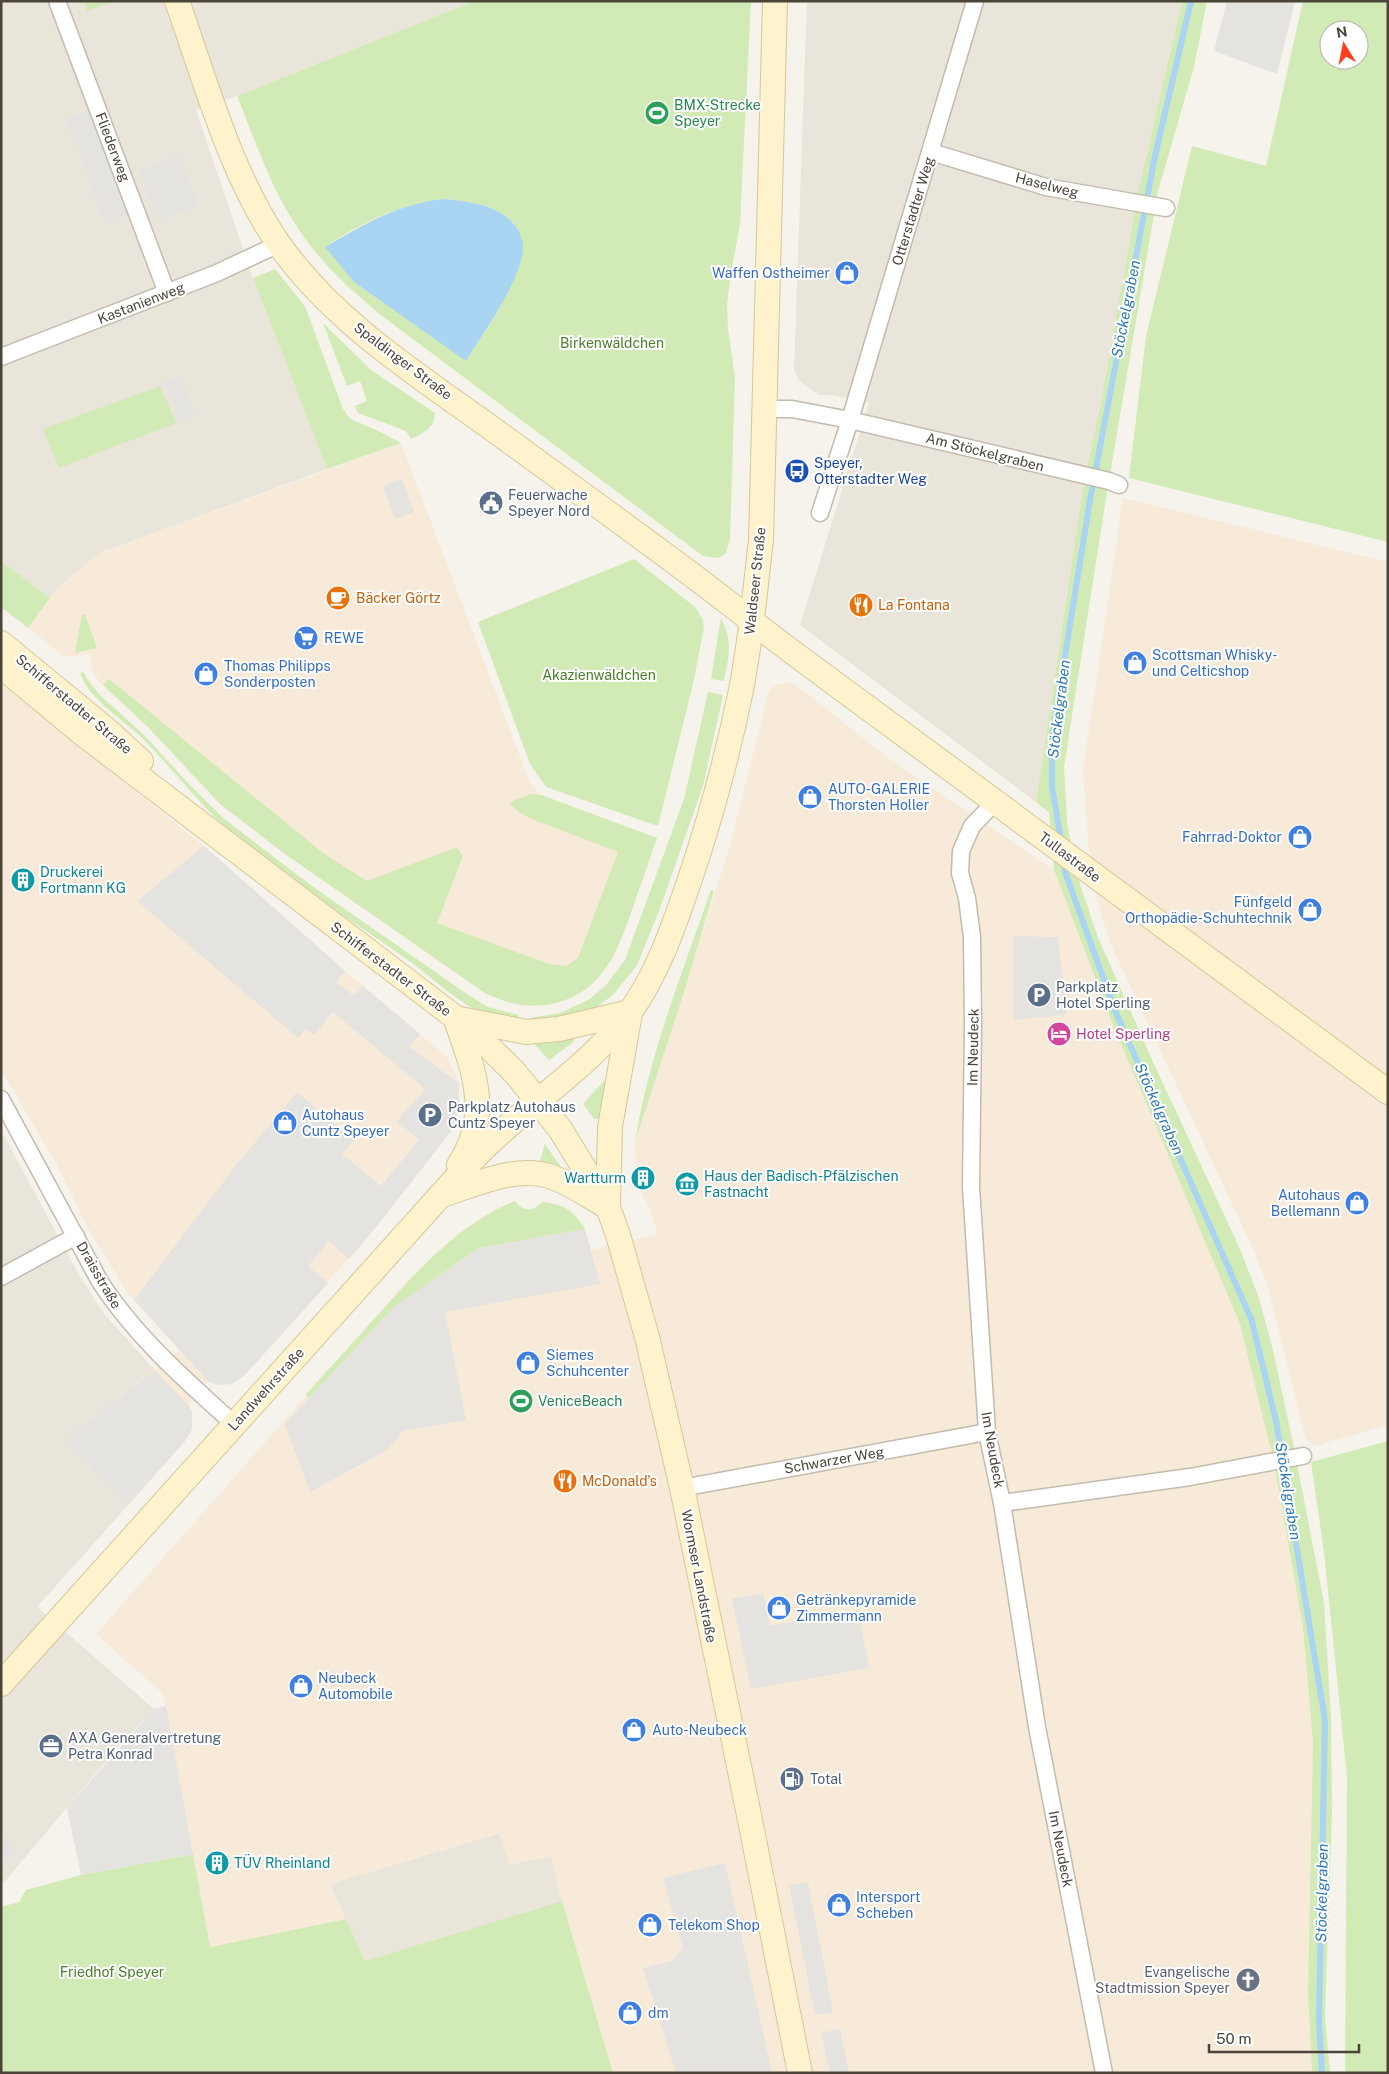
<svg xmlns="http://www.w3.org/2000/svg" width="1389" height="2074" font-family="'Public Sans',sans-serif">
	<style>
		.residential { fill: #eae5da }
		.commercial { fill: #f7ead8 }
		.green { fill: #d2eab5; fill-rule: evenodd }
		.parking { fill: #e5e3e0 }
		.water { fill: #a9d4f2 }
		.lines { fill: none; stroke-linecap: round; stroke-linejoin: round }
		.stream { stroke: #a9d4f2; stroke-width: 6 }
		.street-casing { stroke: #c2bbae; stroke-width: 19 }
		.secondary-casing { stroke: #d6c79b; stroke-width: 26 }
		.street { stroke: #fff; stroke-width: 16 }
		.secondary { stroke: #fff3cd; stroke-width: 24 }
		.labels { text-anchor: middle; stroke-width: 4; stroke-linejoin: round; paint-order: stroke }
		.leisure-label { font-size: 14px; fill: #27864d; stroke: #fff; text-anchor: start }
		.street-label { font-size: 14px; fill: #4b4439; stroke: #fff }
		.shop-label { font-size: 14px; fill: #366cbe; stroke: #fff; text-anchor: start }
		.park-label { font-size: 14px; fill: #4a7f2a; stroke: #fff }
		.transit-label { font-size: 14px; fill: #164399; stroke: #fff; text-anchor: start }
		.service-label { font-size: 14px; fill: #4e5e75; stroke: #fff; text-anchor: start }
		.food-label { font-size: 14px; fill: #c56008; stroke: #fff; text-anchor: start }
		.culture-label { font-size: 14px; fill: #0d838f; stroke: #fff; text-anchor: start }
		.hotel-label { font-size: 14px; fill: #b23c85; stroke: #fff; text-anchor: start }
		.worship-label { font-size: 14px; fill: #5b616d; stroke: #fff; text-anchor: end }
		.water-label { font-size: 15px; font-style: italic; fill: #2e7ab2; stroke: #fff }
	</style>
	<rect width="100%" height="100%" fill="#f6f3ec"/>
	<g class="residential">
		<path d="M1,1H474L237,96L196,110L253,278L327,469L100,553L61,585L50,598L1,561Z"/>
		<path d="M807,1H1182L1139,188L1101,401L1083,488L1036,802L800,625L869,403L830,395H819L799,381L794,370Z"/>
		<path d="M1,1130L79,1275L105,1315L155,1370L65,1440L129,1504L37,1607L154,1709L114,1752L1,1886Z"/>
		<path d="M500,1833L551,1856L562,1901L365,1961L330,1884Z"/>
	</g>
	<g class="commercial">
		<path d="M401,443L530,783L541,795L657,838L614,957L599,977L590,986L576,995L557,1003L539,1006H524L498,999L485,993L285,854L220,804L148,727L100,683L92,670L89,654L65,657L28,628L61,585L100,553Z"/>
		<path d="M1123,498L1388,562V1425L1316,1446L1305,1438L1267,1285L1254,1251L1110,943L1098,903L1088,842L1083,770Z"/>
		<path d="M1,683L204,846L345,971L420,1034L448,1058L459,1083V1109L452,1130L373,1231L244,1376L231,1384L218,1385L208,1381L188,1403L192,1411V1429L185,1441L129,1504L64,1440L179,1350L127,1292L88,1228L59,1169L1,1069Z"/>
		<path d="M785,683L794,684L800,688L888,758L1054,870L1113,1025L1240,1324L1272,1451L1303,1628L1313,1742L1308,1992L1312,2073H613L562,1901L551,1856L509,1865L499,1833L330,1884L346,1919L210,1947L163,1694L96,1634L409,1279L456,1235L495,1209L515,1201L521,1208L526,1210L535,1208L542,1202L557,1204L569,1209L578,1218L585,1229L591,1250L658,1234L647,1203L631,1176L636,1166L635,1142L729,849L767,698L770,690L776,685Z"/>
	</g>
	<g class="green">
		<path d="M84,1H116L87,11Z"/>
		<path d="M474,1H751L740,224L730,279L727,306L728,328L735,378L730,538L726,553L719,558L703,556L386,319C350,290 316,259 292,219C268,181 254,137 237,96ZM444,199C465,201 494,204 510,220C517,226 523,238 522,247C519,284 485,330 466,361L325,247C361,223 400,204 444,199Z"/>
		<path d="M1182,1H1207L1194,67L1158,191L1107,492L1064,767L1067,822L1076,872L1097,935L1153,1062L1240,1249L1259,1298L1273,1350L1294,1448L1324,1603L1331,1717L1332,1813L1325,2015L1330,2073H1312L1308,1992L1313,1742L1303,1628L1274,1462L1240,1324L1113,1025L1054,870L1049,813L1036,802L1083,488L1101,401L1139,188Z"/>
		<path d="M1303,1H1388V542L1129,478L1146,336L1192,146L1266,166ZM1329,30H1359V60H1329Z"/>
		<path d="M275,269L305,306L343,409L350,419L383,433L401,443L327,469L253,278Z"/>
		<path d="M323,323L371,370L435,413C435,428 423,433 411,439L406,431L358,413L355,406L367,401L360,381L347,386Z"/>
		<path d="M160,386L176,423L59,468L43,429Z"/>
		<path d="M634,559L695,607L703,620L704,628L693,684L658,826L546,787L530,764L478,622Z"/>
		<path d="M1,561L50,598L28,628L1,607Z"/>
		<path d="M82,614L85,615L97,648L75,653Z"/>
		<path d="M721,618C733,642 729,656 724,681L711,679Z"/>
		<path d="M84,672L87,679L100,695L144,735L187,782L223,818L312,886L464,992L488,1007L518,1015V1024C509,1021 498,1020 489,1016C457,1004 431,975 402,956C340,912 275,873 219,821C192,795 169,765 142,738C123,720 88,698 80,673Z"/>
		<path d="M109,679L327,856L367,881L457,847L463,856L437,923L549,964L566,966L578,958L618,852L529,818L519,812L509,803L530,794L541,795L657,838C649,861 641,884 633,907C618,950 603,994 551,1004C527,1008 507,1004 485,993L285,854L220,804L148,727L103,685Z"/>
		<path d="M708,692L723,695L703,786L659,911L637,965L614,994L593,1010L531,1026L530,1018L560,1013L590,999L606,985L625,960L684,799Z"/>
		<path d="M711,890L714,891L684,992L635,1142C649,1055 682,973 711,890Z"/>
		<path d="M572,1037L575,1041L549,1060L534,1044L554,1043Z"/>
		<path d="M604,1081L609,1087L602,1118L594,1119L583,1104Z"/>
		<path d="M545,1144L566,1174L539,1164Z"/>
		<path d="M515,1201C522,1212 534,1212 542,1202C563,1204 574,1211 585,1229L479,1248L395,1306L309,1398L306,1394C330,1368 354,1341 378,1315C418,1270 457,1225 515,1201Z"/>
		<path d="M1388,1441V2073H1345L1347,1777L1324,1552L1311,1462Z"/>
		<path d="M193,1854L210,1947L346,1919L365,1961L562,1901L613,2073H1V1903L4,1906L19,1902L26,1890L81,1875Z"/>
	</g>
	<g class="parking">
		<path d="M1227,1H1295L1277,74L1214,51Z"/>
		<path d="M90,110L127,214L105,223L67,119Z"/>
		<path d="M180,156L198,205L158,220L140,171Z"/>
		<path d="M180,376L196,415L181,421L165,382Z"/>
		<path d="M402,479L414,512L395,519L383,486Z"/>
		<path d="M204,846L345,971L336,982L354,996L363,986L420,1034L409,1047L459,1083V1109L452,1130L373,1231L349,1259L329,1241L308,1266L328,1283L244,1376L231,1384L218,1385L208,1381L134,1300L237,1164L297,1092L354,1140L342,1154L381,1186L419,1140L397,1121L425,1089L333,1012L314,1035L306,1029L298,1038L137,901Z"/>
		<path d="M1013,936L1058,937L1066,1015L1013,1020Z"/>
		<path d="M585,1229L600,1284L445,1312L466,1420L403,1431L388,1449L381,1453L310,1492L285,1424L395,1306L480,1248Z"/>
		<path d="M155,1370L187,1404L192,1411V1429L185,1441L129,1504L64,1440Z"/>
		<path d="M763,1593L770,1626L858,1610L869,1668L751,1689L732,1599Z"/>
		<path d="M166,1706L193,1854L81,1875L67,1808L154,1709Z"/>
		<path d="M1,1835L17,1849L1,1867Z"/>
		<path d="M725,1863L772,2073H676L643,1968L672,1961L683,1948L663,1878Z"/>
		<path d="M808,1882L833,2012L815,2015L789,1886Z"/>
		<path d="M840,2029L849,2073H830L821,2033Z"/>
	</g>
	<path class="water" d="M444,199C465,201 494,204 510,220C517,226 523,237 523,247C522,280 483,333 466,361L354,282L325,247C365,224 397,204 444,199Z"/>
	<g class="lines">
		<g class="stream">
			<path d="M1061,841L1052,786V740L1059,693L1090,500L1155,156L1191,1"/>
			<path d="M1064,861L1065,872L1116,1013L1252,1321L1276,1421L1325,1720L1319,2022L1322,2073"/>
		</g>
		<defs>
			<g id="street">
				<path d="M57,1L167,293"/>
				<path d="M931,152L1046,187L1166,208"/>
				<path d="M1,357L217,273L279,244"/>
				<path d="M764,409H792L850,420L975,1"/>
				<path d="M820,513L850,420L1109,481L1119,485"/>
				<path d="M995,802L972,826L961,851L960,873L967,898L972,937L973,1024L971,1187L987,1432L1002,1503L1037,1727L1104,2073"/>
				<path d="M1,1099L99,1280C134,1335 185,1380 234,1424"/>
				<path d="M1,1277L76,1236"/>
				<path d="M682,1488L987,1432"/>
				<path d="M1002,1503L1190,1477L1303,1456"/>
			</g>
			<g id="secondary">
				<path d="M177,1C205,80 231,175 278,243C335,325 426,380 505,438C576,490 648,541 717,594C746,616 774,639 803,660L1388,1092"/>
				<path d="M1,643L107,730L141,761"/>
				<path d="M1,666L83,734L456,1018L483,1041L516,1074L560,1129L608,1207L618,1235L647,1337L682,1488L750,1820L800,2073"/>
				<path d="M460,1019L526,1032L559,1029L630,1012"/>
				<path d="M456,1020C474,1071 492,1115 459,1165"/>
				<path d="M441,1195C473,1186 515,1165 549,1176C569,1182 588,1196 606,1206"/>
				<path d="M608,1206L610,1127L630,1013"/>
				<path d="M1,1684L476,1156C525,1105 587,1070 630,1012C658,973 673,928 689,882C710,820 728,754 741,690C751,640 755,590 761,540L775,1"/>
			</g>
		</defs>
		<use href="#street" class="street-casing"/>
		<use href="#secondary" class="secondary-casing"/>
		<use href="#street" class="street"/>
		<use href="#secondary" class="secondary"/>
	</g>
	<defs>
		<symbol id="stadium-disc" viewBox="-11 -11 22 22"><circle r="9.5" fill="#2e9e5b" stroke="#fff"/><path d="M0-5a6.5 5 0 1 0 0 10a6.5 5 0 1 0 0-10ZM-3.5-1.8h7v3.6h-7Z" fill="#fff"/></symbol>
		<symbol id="shop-disc" viewBox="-11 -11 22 22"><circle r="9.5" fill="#3f7fe0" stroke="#fff"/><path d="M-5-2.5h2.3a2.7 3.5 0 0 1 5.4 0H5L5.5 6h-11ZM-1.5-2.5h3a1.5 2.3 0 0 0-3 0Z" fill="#fff"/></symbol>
		<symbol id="bus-disc" viewBox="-11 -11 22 22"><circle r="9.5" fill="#1a4fb4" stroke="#fff"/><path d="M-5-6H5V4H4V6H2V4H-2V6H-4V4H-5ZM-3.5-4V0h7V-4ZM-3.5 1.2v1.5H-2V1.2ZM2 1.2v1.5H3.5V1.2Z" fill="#fff"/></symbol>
		<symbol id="civic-disc" viewBox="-11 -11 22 22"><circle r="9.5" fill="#5c6f8a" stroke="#fff"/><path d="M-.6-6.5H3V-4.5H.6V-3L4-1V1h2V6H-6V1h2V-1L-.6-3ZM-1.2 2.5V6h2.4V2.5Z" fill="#fff"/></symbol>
		<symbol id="cafe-disc" viewBox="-11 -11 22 22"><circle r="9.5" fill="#e8710a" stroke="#fff"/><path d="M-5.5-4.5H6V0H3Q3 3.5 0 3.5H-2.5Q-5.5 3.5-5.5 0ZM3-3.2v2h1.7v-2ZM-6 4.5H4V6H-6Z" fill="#fff"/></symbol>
		<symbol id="restaurant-disc" viewBox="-11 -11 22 22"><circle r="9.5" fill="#e8710a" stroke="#fff"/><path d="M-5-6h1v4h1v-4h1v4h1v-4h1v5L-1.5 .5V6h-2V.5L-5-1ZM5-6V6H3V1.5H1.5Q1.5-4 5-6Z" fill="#fff"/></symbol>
		<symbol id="supermarket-disc" viewBox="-11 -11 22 22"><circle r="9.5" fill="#3f7fe0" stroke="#fff"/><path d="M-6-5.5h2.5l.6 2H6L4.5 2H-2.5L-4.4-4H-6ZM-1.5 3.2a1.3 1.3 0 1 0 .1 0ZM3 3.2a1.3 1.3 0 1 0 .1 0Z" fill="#fff"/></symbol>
		<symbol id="building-disc" viewBox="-11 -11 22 22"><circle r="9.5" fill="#0f9aa8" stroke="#fff"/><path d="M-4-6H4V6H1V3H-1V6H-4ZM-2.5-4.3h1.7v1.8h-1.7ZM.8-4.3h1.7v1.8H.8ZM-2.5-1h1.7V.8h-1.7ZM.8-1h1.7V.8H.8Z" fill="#fff"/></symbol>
		<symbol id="parking-disc" viewBox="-11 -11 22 22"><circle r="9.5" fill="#5c6f8a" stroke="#fff"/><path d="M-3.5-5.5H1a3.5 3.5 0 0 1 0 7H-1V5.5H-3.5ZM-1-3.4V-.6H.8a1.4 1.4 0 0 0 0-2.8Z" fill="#fff"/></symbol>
		<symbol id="hotel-disc" viewBox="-11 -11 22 22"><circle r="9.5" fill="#d1479c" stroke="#fff"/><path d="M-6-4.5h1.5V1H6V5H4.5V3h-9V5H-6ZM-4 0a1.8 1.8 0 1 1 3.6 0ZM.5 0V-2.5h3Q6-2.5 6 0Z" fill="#fff"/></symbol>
		<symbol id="museum-disc" viewBox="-11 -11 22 22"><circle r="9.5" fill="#0f9aa8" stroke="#fff"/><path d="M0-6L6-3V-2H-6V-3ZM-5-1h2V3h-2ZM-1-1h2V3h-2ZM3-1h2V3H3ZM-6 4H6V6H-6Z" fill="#fff"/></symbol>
		<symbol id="office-disc" viewBox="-11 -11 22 22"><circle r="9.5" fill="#5c6f8a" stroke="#fff"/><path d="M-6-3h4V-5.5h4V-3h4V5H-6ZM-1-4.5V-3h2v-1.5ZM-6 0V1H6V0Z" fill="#fff"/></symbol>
		<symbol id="fuel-disc" viewBox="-11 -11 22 22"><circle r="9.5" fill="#5c6f8a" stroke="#fff"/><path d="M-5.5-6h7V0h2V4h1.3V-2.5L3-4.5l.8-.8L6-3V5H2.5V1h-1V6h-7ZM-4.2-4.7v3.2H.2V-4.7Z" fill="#fff"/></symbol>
		<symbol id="church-disc" viewBox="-11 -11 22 22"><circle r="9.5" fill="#6b7280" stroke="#fff"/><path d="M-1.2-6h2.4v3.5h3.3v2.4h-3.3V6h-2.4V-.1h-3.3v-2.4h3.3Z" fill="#fff"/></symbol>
	</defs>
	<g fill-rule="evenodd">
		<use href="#stadium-disc" x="643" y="99" width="28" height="28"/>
		<use href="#shop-disc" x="833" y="259" width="28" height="28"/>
		<use href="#bus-disc" x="783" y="457" width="28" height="28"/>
		<use href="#civic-disc" x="477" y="489" width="28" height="28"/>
		<use href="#cafe-disc" x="324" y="584" width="28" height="28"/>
		<use href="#restaurant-disc" x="847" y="591" width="28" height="28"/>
		<use href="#supermarket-disc" x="292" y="624" width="28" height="28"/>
		<use href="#shop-disc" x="1121" y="649" width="28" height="28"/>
		<use href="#shop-disc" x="192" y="660" width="28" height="28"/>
		<use href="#shop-disc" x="796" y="783" width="28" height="28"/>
		<use href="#shop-disc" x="1286" y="823" width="28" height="28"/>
		<use href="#building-disc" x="9" y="866" width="28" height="28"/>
		<use href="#shop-disc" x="1296" y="896" width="28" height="28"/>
		<use href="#parking-disc" x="1025" y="981" width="28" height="28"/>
		<use href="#hotel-disc" x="1045" y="1020" width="28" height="28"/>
		<use href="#parking-disc" x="416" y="1101" width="28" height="28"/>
		<use href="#shop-disc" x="271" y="1109" width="28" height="28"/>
		<use href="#building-disc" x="629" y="1164" width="28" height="28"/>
		<use href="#museum-disc" x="673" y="1170" width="28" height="28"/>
		<use href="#shop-disc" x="1343" y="1189" width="28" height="28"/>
		<use href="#shop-disc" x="514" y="1349" width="28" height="28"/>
		<use href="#stadium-disc" x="507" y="1387" width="28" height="28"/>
		<use href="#restaurant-disc" x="551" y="1467" width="28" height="28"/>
		<use href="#shop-disc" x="765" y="1594" width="28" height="28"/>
		<use href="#shop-disc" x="287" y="1672" width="28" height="28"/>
		<use href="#shop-disc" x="620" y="1716" width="28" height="28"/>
		<use href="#office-disc" x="37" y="1732" width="28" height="28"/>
		<use href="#fuel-disc" x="778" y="1765" width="28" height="28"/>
		<use href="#building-disc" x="203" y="1849" width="28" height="28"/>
		<use href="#shop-disc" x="825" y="1891" width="28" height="28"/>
		<use href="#shop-disc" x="636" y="1911" width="28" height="28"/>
		<use href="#church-disc" x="1234" y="1966" width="28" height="28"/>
		<use href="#shop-disc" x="616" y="1999" width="28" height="28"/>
	</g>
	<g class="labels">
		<g class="leisure-label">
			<text x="674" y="110">BMX-Strecke<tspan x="674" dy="16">Speyer</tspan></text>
			<text x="538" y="1406">VeniceBeach</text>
		</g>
		<g class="street-label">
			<text transform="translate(113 147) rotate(69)" y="5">Fliederweg</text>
			<text transform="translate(1047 185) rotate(14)" y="5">Haselweg</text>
			<text transform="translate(913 211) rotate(-73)" y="5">Otterstadter Weg</text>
			<text transform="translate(141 303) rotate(-21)" y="5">Kastanienweg</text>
			<text transform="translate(403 361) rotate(37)" y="5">Spaldinger Straße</text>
			<text transform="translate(985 452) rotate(14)" y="5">Am Stöckelgraben</text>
			<text transform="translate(755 581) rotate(-84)" y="5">Waldseer Straße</text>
			<text transform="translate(74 704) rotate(40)" y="5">Schifferstadter Straße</text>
			<text transform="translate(1070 857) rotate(37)" y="5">Tullastraße</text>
			<text transform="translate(391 969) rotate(37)" y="5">Schifferstadter Straße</text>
			<text transform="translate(973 1047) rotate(-89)" y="5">Im Neudeck</text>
			<text transform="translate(99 1275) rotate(60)" y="5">Draisstraße</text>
			<text transform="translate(266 1389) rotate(-48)" y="5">Landwehrstraße</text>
			<text transform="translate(993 1450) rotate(80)" y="5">Im Neudeck</text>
			<text transform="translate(834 1460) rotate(-10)" y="5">Schwarzer Weg</text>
			<text transform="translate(699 1576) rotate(79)" y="5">Wormser Landstraße</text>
			<text transform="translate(1061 1849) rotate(79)" y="5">Im Neudeck</text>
		</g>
		<g class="shop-label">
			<text x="830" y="278" text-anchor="end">Waffen Ostheimer</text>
			<text x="324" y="643">REWE</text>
			<text x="1152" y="660">Scottsman Whisky-<tspan x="1152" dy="16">und Celticshop</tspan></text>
			<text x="224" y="671">Thomas Philipps<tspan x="224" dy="16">Sonderposten</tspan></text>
			<text x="828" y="794">AUTO-GALERIE<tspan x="828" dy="16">Thorsten Holler</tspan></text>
			<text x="1282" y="842" text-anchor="end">Fahrrad-Doktor</text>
			<text x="1292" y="907" text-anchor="end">Fünfgeld<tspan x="1292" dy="16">Orthopädie-Schuhtechnik</tspan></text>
			<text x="302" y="1120">Autohaus<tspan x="302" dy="16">Cuntz Speyer</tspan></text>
			<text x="1340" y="1200" text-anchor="end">Autohaus<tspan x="1340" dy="16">Bellemann</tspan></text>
			<text x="546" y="1360">Siemes<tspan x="546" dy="16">Schuhcenter</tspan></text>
			<text x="796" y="1605">Getränkepyramide<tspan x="796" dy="16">Zimmermann</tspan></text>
			<text x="318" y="1683">Neubeck<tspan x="318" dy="16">Automobile</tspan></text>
			<text x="652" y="1735">Auto-Neubeck</text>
			<text x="856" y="1902">Intersport<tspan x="856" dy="16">Scheben</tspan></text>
			<text x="668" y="1930">Telekom Shop</text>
			<text x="648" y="2018">dm</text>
		</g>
		<g class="park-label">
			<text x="612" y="348">Birkenwäldchen</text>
			<text x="599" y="680">Akazienwäldchen</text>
			<text x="112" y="1977">Friedhof Speyer</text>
		</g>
		<g class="transit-label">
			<text x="814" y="468">Speyer,<tspan x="814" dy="16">Otterstadter Weg</tspan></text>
		</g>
		<g class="service-label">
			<text x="508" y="500">Feuerwache<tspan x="508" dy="16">Speyer Nord</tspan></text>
			<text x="1056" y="992">Parkplatz<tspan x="1056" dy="16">Hotel Sperling</tspan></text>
			<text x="448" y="1112">Parkplatz Autohaus<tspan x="448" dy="16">Cuntz Speyer</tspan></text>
			<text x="68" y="1743">AXA Generalvertretung<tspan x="68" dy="16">Petra Konrad</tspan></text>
			<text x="810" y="1784">Total</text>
		</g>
		<g class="food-label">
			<text x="356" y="603">Bäcker Görtz</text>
			<text x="878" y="610">La Fontana</text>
			<text x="582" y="1486">McDonald's</text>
		</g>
		<g class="culture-label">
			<text x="40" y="877">Druckerei<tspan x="40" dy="16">Fortmann KG</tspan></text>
			<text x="704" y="1181">Haus der Badisch-Pfälzischen<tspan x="704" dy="16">Fastnacht</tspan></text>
			<text x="626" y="1183" text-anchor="end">Wartturm</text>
			<text x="234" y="1868">TÜV Rheinland</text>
		</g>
		<g class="hotel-label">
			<text x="1076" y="1039">Hotel Sperling</text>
		</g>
		<g class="worship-label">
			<text x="1230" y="1977">Evangelische<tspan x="1230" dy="16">Stadtmission Speyer</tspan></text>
		</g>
		<g class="water-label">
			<text transform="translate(1126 309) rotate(-79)" y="5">Stöckelgraben</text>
			<text transform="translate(1059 709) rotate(-83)" y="5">Stöckelgraben</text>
			<text transform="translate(1159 1109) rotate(66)" y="5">Stöckelgraben</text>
			<text transform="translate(1288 1491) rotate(81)" y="5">Stöckelgraben</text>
			<text transform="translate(1322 1893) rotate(-89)" y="5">Stöckelgraben</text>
		</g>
	</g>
	<rect width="1389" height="2074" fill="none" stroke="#4b4439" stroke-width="5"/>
	<g transform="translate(1344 45) rotate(350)"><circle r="24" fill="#ffffff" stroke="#b7b4b0"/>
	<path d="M0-4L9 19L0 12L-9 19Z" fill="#fc3f1d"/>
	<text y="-8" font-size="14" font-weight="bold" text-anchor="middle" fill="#4b4439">N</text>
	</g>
	<path d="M1209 2044v8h150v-8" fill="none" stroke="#4b4439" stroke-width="2.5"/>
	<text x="1216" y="2044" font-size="15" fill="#4b4439" stroke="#ffffff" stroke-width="4" paint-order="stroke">50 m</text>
</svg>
